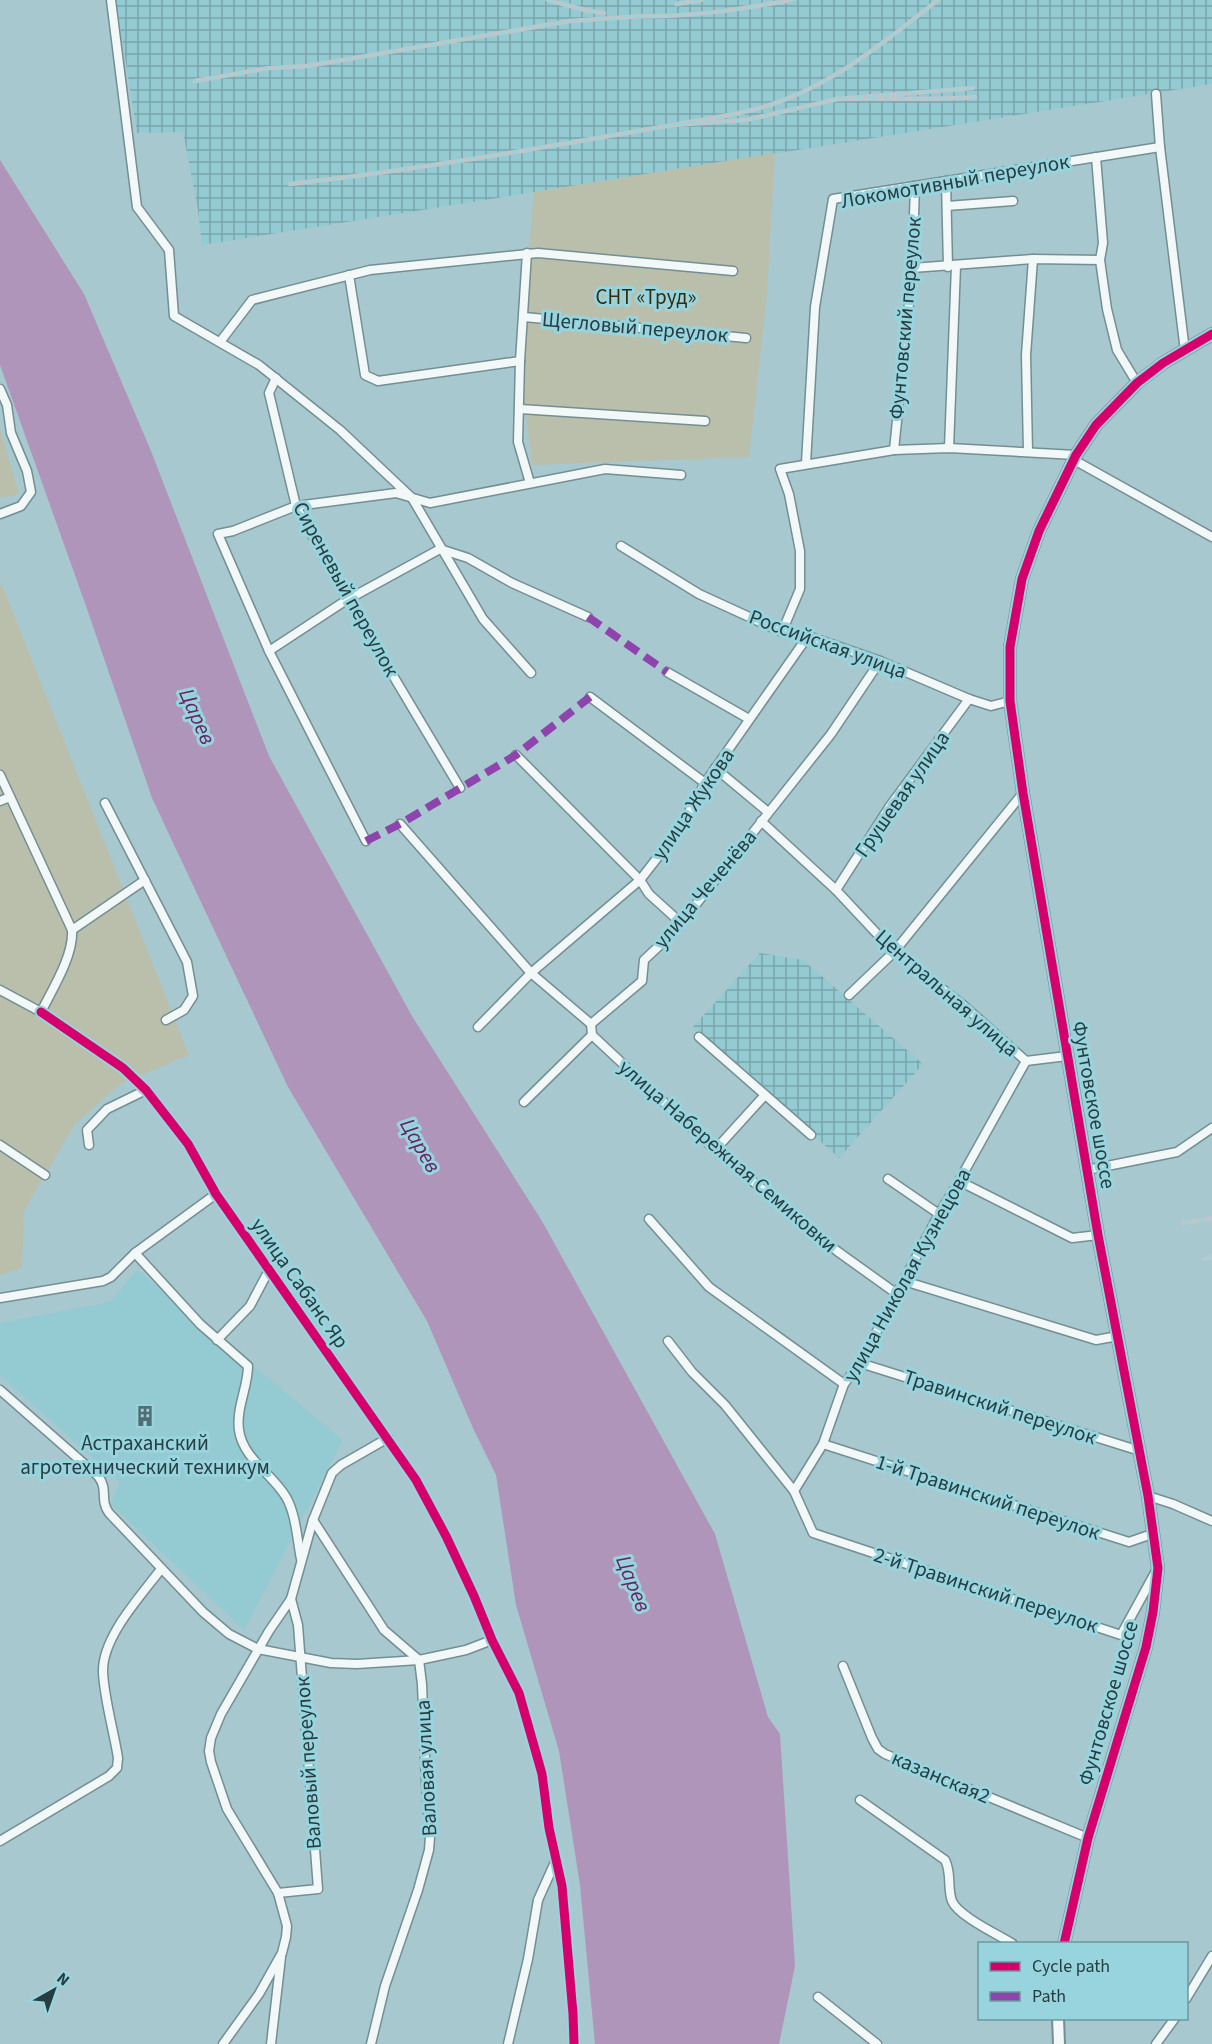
<svg xmlns="http://www.w3.org/2000/svg" width="1212" height="2044" font-family="'Source Sans 3',sans-serif">
	<style>
		.built { fill: #94cad2 }
		.industrial { fill: url(#industrial-grid) }
		.garden { fill: #b9bfab }
		.water { fill: #b095ba }
		.lines { fill: none; stroke-linecap: round; stroke-linejoin: round }
		.minor-casing { stroke: #748e92; stroke-width: 11 }
		.tertiary-casing { stroke: #748e92; stroke-width: 14 }
		.minor { stroke: #f2f7f8; stroke-width: 8 }
		.tertiary { stroke: #f2f7f8; stroke-width: 10 }
		.rail-casing { stroke: #bdc6c8; stroke-width: 4.5 }
		.rail { stroke: #98d4dd; stroke-width: 2; stroke-dasharray: 7; stroke-linecap: butt }
		.quiet { stroke: #8e44ad; stroke-width: 8; stroke-dasharray: 15 8; stroke-linecap: butt }
		.cycleway-casing { stroke: #98d4dd; stroke-width: 13 }
		.cycleway { stroke: #d6006c; stroke-width: 9 }
		.labels { text-anchor: middle; stroke-width: 6; stroke-linejoin: round; paint-order: stroke }
		.street-label { font-size: 21px; fill: #263e42; stroke: #98d4dd }
		.park-label { font-size: 21px; fill: #372b0a; stroke: #98d4dd }
		.poi-label { font-size: 21px; fill: #263e42; stroke: #98d4dd }
		.water-label { font-size: 22px; font-style: italic; fill: #652464; stroke: #98d4dd }
	</style>
	<defs>
		<pattern id="industrial-grid" width="8" height="8" patternUnits="userSpaceOnUse" patternTransform="scale(1.5)"><rect width="8" height="8" fill="#94cad2"/><path d="M0 4h8M4 0v8" fill="none" stroke="#79a5ac"/></pattern>
	</defs>
	<rect width="100%" height="100%" fill="#a7c8ce"/>
	<path class="built" d="M137,1270L343,1440L244,1630L111,1504L120,1482L0,1375V1323L110,1302Z"/>
	<g class="industrial">
		<path d="M116,0H1212V84L202,245L198,210L183,132L137,133Z"/>
		<path d="M760,953L803,960L923,1064L839,1158L692,1028Z"/>
	</g>
	<g class="garden">
		<path d="M775,153L767,294L749,457L532,465L526,413L523,406L529,250L534,192Z"/>
		<path d="M0,429L19,494L0,498Z"/>
		<path d="M0,585H2L189,1055L120,1084L75,1124L24,1211L22,1268L0,1275Z"/>
	</g>
	<path class="water" d="M0,160L84,294L151,451L269,756L412,1016L542,1221L715,1534L768,1717L780,1734L795,1966L779,2044H595L580,1885L559,1751L516,1605L496,1475L473,1428L427,1321L288,1087L152,798L86,606L0,365Z"/>
	<g class="lines">
		<defs>
			<g id="minor">
				<path d="M111,0L137,207L169,250L174,316L259,365L340,430L412,498L483,619L531,673"/>
				<path d="M1156,94L1160,147L1185,351"/>
				<path d="M1096,157L1103,243L1100,260L1107,309L1117,350L1137,383"/>
				<path d="M946,181L948,267"/>
				<path d="M947,206L1013,201"/>
				<path d="M527,253L520,361L518,442L530,483"/>
				<path d="M912,268L1033,259L1100,260"/>
				<path d="M349,275L365,375L378,381L520,361"/>
				<path d="M524,317L746,338"/>
				<path d="M220,342L252,300L370,270L538,253L733,271"/>
				<path d="M276,378L269,393L296,506L348,600L460,788"/>
				<path d="M0,389L7,405L11,433L27,471L31,492L21,506L0,514"/>
				<path d="M520,409L705,421"/>
				<path d="M949,448L956,266"/>
				<path d="M894,450L912,274L915,186"/>
				<path d="M1028,452L1026,355L1033,259"/>
				<path d="M1074,460L1212,537"/>
				<path d="M806,463L815,307L833,199L1160,147"/>
				<path d="M621,546L699,594L782,632L808,636L880,661L969,699L991,706L1010,701"/>
				<path d="M782,632L800,589V551L789,494L780,469L894,450L949,448L1076,455"/>
				<path d="M269,651L345,601L440,549L468,558L512,583L588,617"/>
				<path d="M667,672L749,719"/>
				<path d="M590,697L705,783"/>
				<path d="M516,755L640,880L649,894L681,923"/>
				<path d="M715,768L768,812"/>
				<path d="M0,775L72,930C74,955 52,990 41,1012L0,990"/>
				<path d="M0,801L10,797"/>
				<path d="M105,803L187,962L193,996L184,1010L166,1020"/>
				<path d="M761,821L836,890L894,952L962,1004L1026,1061L1067,1056"/>
				<path d="M400,824L531,973L591,1024"/>
				<path d="M366,841L269,651L218,534L233,531L296,506L396,493L430,503L605,469L681,475"/>
				<path d="M836,890L890,806L969,699"/>
				<path d="M72,930L145,880"/>
				<path d="M849,995L894,952L1023,793"/>
				<path d="M41,1012L123,1068L146,1090L188,1144L216,1194L416,1480L446,1536L474,1596L492,1640L519,1693L542,1774L549,1828L562,1886L573,2014L574,2044"/>
				<path d="M478,1027L531,973L640,880L679,830L705,783L808,636"/>
				<path d="M592,1035L715,1150L837,1251L897,1294"/>
				<path d="M699,1037L811,1135"/>
				<path d="M524,1102L592,1035L591,1024L642,981L644,960L674,932L831,734L880,661"/>
				<path d="M0,1145L45,1175"/>
				<path d="M89,1145L87,1130L107,1109L146,1090"/>
				<path d="M715,1150L765,1095"/>
				<path d="M1087,1170L1177,1152L1212,1128"/>
				<path d="M888,1179L939,1214"/>
				<path d="M959,1181L1072,1238L1098,1235"/>
				<path d="M649,1219L709,1287L844,1384"/>
				<path d="M135,1253L200,1324L248,1366C248,1387 236,1408 239,1430C243,1459 272,1473 286,1497C296,1514 297,1539 301,1559"/>
				<path d="M904,1281L1096,1340L1118,1336"/>
				<path d="M0,1298L103,1281L111,1277L135,1253L216,1194"/>
				<path d="M217,1340L250,1306L269,1270"/>
				<path d="M668,1341L692,1372L725,1405L794,1491L813,1533L1121,1635L1156,1571"/>
				<path d="M860,1363L1140,1451"/>
				<path d="M0,1390L98,1476C109,1490 99,1499 109,1513L203,1612L229,1634L258,1649L331,1663L357,1664L419,1660L466,1650L492,1640"/>
				<path d="M823,1444L1129,1542L1152,1534"/>
				<path d="M794,1491L823,1444L844,1384L860,1363L939,1214L959,1181L1026,1061"/>
				<path d="M1148,1496L1173,1504L1212,1521"/>
				<path d="M313,1520L384,1630L419,1660L422,1684L426,1783L430,1837L429,1850L418,1890L385,1986L371,2044"/>
				<path d="M843,1666L872,1738L878,1749L885,1754L1088,1838"/>
				<path d="M860,1800L945,1860C952,1873 947,1888 952,1901C958,1916 999,1935 1013,1944"/>
				<path d="M0,1841L109,1776L117,1768L118,1758C114,1732 104,1698 103,1672C102,1637 141,1596 161,1569"/>
				<path d="M278,1893L318,1889L298,1625L291,1599"/>
				<path d="M818,1997L877,2044"/>
				<path d="M1186,1999L1212,1956"/>
				<path d="M223,2044L259,1994L282,1953L286,1937L287,1926L278,1893L227,1809L211,1762L209,1751L211,1738L221,1714L269,1631L291,1599L313,1520L332,1473L341,1465L388,1438"/>
				<path d="M271,2044L281,1957"/>
				<path d="M508,2044L528,1959L538,1900L556,1860"/>
				<path d="M1156,2044L1175,2018"/>
			</g>
			<g id="tertiary">
				<path d="M1064,1944L1088,1838L1146,1647L1153,1612L1158,1568L1148,1496L1098,1235L1023,793L1010,701V647L1022,579L1039,531L1076,455L1096,425L1137,383L1163,363L1212,334"/>
				<path d="M1058,2018L1059,2044"/>
			</g>
		</defs>
		<use href="#minor" class="minor-casing"/>
		<use href="#tertiary" class="tertiary-casing"/>
		<use href="#minor" class="minor"/>
		<use href="#tertiary" class="tertiary"/>
		<defs>
			<g id="rail">
				<path d="M548,0L585,10L604,13"/>
				<path d="M676,4L701,0"/>
				<path d="M636,16C689,18 741,9 792,0"/>
				<path d="M195,81L269,68L308,66L570,21L644,16"/>
				<path d="M973,88L838,99C883,97 930,101 975,97"/>
				<path d="M838,99L746,120L673,125C703,119 734,116 763,107C829,88 885,42 938,0"/>
				<path d="M290,184C418,170 546,147 673,125"/>
				<path d="M1183,1223L1212,1218"/>
				<path d="M1205,1259L1212,1257"/>
			</g>
		</defs>
		<use href="#rail" class="rail-casing"/>
		<use href="#rail" class="rail"/>
		<g class="quiet">
			<path d="M588,617L667,672"/>
			<path d="M366,841L400,824L516,755L590,697"/>
		</g>
		<defs>
			<g id="cycleway">
				<path d="M41,1012L123,1068L146,1090L188,1144L216,1194L416,1480L446,1536L474,1596L492,1640L519,1693L542,1774L549,1828L562,1886L573,2014L574,2044"/>
				<path d="M1064,1944L1088,1838L1146,1647L1153,1612L1158,1568L1148,1496L1098,1235L1023,793L1010,701V647L1022,579L1039,531L1076,455L1096,425L1137,383L1163,363L1212,334"/>
			</g>
		</defs>
		<use href="#cycleway" class="cycleway-casing"/>
		<use href="#cycleway" class="cycleway"/>
	</g>
	<defs>
		<symbol id="building-bare" viewBox="-9 -9 18 18"><path d="M-4-6H4V6H1V3H-1V6H-4ZM-2.5-4.3h1.7v1.8h-1.7ZM.8-4.3h1.7v1.8H.8ZM-2.5-1h1.7V.8h-1.7ZM.8-1h1.7V.8H.8Z" fill="#536e73" stroke="#98d4dd" stroke-width="2.5" paint-order="stroke"/></symbol>
	</defs>
	<g fill-rule="evenodd">
		<use href="#building-bare" x="130" y="1401" width="30" height="30"/>
	</g>
	<g class="labels">
		<g class="street-label">
			<text transform="translate(955 181) rotate(-10)" y="7">Локомотивный переулок</text>
			<text transform="translate(905 318) rotate(-85)" y="7">Фунтовский переулок</text>
			<text transform="translate(635 327) rotate(5)" y="7">Щегловый переулок</text>
			<text transform="translate(346 589) rotate(61)" y="7">Сиреневый переулок</text>
			<text transform="translate(828 644) rotate(20)" y="7">Российская улица</text>
			<text transform="translate(902 794) rotate(-55)" y="7">Грушевая улица</text>
			<text transform="translate(693 804) rotate(-56)" y="7">улица Жукова</text>
			<text transform="translate(705 889) rotate(-50)" y="7">улица Чеченёва</text>
			<text transform="translate(947 993) rotate(41)" y="7">Центральная улица</text>
			<text transform="translate(1094 1105) rotate(80)" y="7">Фунтовское шоссе</text>
			<text transform="translate(728 1156) rotate(41)" y="7">улица Набережная Семиковки</text>
			<text transform="translate(907 1275) rotate(-61)" y="7">улица Николая Кузнецова</text>
			<text transform="translate(300 1283) rotate(55)" y="7">улица Сабанс Яр</text>
			<text transform="translate(1000 1407) rotate(18)" y="7">Травинский переулок</text>
			<text transform="translate(988 1497) rotate(18)" y="7">1-й Травинский переулок</text>
			<text transform="translate(986 1590) rotate(18)" y="7">2-й Травинский переулок</text>
			<text transform="translate(1108 1703) rotate(-74)" y="7">Фунтовское шоссе</text>
			<text transform="translate(308 1763) rotate(-94)" y="7">Валовый переулок</text>
			<text transform="translate(426 1768) rotate(-93)" y="7">Валовая улица</text>
			<text transform="translate(941 1777) rotate(23)" y="7">казанская2</text>
		</g>
		<g class="park-label">
			<text x="646" y="304">СНТ «Труд»</text>
		</g>
		<g class="poi-label">
			<text x="145" y="1450">Астраханский<tspan x="145" dy="24">агротехнический техникум</tspan></text>
		</g>
		<g class="water-label">
			<text transform="translate(198 716) rotate(66)" y="8">Царев</text>
			<text transform="translate(421 1145) rotate(60)" y="8">Царев</text>
			<text transform="translate(634 1583) rotate(68)" y="8">Царев</text>
		</g>
	</g>
	<rect x="978" y="1942" width="210" height="78" fill="#98d4dd" stroke="#6a989f" stroke-width="1.5"/>
	<rect x="990" y="1962" width="30" height="9" fill="#d6006c" stroke="#6a989f" stroke-width="1.5"/>
	<text x="1032" y="1972" font-size="18" fill="#263e42">Cycle path</text>
	<rect x="990" y="1992" width="30" height="9" fill="#8e44ad" stroke="#6a989f" stroke-width="1.5"/>
	<text x="1032" y="2002" font-size="18" fill="#263e42">Path</text>
	<g transform="translate(54 1990) rotate(40)" stroke="#98d4dd" stroke-width="4.5" paint-order="stroke">
	<path d="M0-4.5L10 22L0 15L-10 22Z" fill="#263e42"/>
	<text y="-9" font-size="16" font-weight="bold" text-anchor="middle" fill="#263e42">N</text>
	</g>
</svg>
